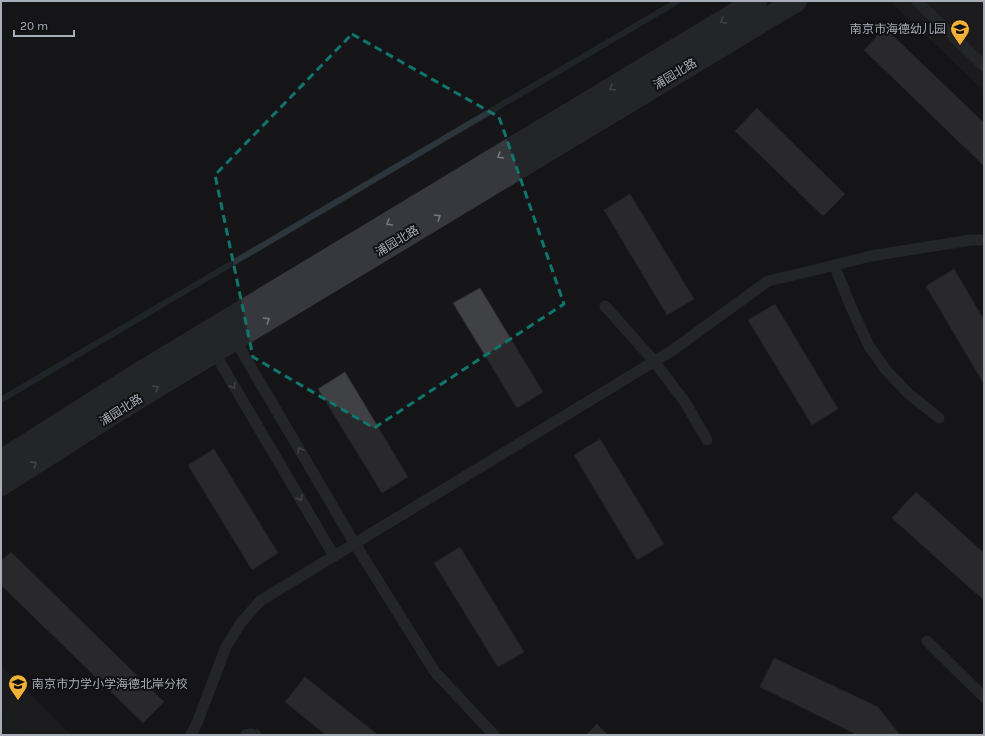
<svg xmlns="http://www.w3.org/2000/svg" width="985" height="736" font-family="Karla,'Noto Sans SC',sans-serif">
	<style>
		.built { fill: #222225 }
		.green { fill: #1e261f }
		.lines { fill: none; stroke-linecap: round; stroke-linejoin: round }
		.stream { stroke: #2c353c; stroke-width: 6 }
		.building { fill: #404145; stroke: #303034 }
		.service { stroke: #37383d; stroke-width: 11 }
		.tertiary { stroke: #37383d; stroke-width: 22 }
		.oneway { stroke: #757881 }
		.marked { fill: none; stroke: #0f766e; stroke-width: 3; stroke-dasharray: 8 5; stroke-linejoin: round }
		.labels { text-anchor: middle; stroke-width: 4; stroke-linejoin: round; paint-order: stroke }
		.poi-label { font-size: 12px; fill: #a8adb8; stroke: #111113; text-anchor: end }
		.street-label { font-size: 12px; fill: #a8adb8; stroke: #111113 }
	</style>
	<rect width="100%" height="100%" fill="#161618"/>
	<g class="built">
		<path d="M890,1H984V91Z"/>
		<path d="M1,666L71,735H1Z"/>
	</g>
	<path class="green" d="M1,706L31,735H1Z"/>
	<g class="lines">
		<path class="stream" d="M1,400L236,261L678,1"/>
	</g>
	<g class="building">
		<path d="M885,28L984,123V166L864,50Z"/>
		<path d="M757,108L845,194L823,216L735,131Z"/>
		<path d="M630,194L694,299L667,315L604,210Z"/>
		<path d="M954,269L984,320V384L926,286Z"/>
		<path d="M480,288L543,392L517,408L453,303Z"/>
		<path d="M775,304L838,409L812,425L748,320Z"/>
		<path d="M345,372L408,477L382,493L318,389Z"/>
		<path d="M600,439L664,544L637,560L574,455Z"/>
		<path d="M214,449L278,553L252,570L188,465Z"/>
		<path d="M916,492L984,553V600L971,589L892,518Z"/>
		<path d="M460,547L524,652L498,667L434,563Z"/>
		<path d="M11,552L164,702L143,723L1,585V561Z"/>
		<path d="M774,658L878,707L900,735H854L852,732L760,687Z"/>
		<path d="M305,677L378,735H326L285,702Z"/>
		<path d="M597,724L608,735H586Z"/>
	</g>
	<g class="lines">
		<g class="service">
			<path d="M917,1L984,66"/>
			<path d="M834,265L851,307L869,346L886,370L909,394L939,418"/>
			<path d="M605,306L654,361L685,402L707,440"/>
			<path d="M235,340L355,544L435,672L494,735"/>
			<path d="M214,352L334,556"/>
			<path d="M927,641L984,697"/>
			<path d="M191,735L197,723L226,647L240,624L260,601L673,350L768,281L815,270L871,256L971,240H984"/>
			<path d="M246,735L251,734L256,735"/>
		</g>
		<g class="tertiary">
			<path d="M1,461L133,377L756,1"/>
			<path d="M1,485L114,413L214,352L796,1"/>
		</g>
	</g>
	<defs><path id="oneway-chevron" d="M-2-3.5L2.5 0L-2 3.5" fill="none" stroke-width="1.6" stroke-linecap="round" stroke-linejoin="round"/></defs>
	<g class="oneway">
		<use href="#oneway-chevron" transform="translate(723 21) rotate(149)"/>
		<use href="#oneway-chevron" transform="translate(612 88) rotate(149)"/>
		<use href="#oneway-chevron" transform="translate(500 156) rotate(149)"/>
		<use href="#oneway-chevron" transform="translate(438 217) rotate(-31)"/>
		<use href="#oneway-chevron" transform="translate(389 223) rotate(149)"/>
		<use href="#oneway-chevron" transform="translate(267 320) rotate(-31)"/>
		<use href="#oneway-chevron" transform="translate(233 386) rotate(59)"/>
		<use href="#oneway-chevron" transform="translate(156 388) rotate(-31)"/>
		<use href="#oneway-chevron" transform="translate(300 450) rotate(-121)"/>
		<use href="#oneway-chevron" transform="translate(34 464) rotate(-33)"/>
		<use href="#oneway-chevron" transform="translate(300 498) rotate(59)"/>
	</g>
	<path d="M0 0H985V736H0ZM352,34L499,117L564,304L374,428L253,357L215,175Z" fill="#161618" fill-opacity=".55" fill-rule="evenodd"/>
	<path class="marked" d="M352,34L499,117L564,304L374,428L253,357L215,175Z"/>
	<defs>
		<symbol id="school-pin" viewBox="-11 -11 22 30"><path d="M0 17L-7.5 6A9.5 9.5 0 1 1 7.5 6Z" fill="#f2b134" stroke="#111113"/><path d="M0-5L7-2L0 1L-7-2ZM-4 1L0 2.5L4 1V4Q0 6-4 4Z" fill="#111"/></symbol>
	</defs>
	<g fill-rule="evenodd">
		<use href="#school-pin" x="949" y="18" width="22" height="30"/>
		<use href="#school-pin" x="7" y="673" width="22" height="30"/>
	</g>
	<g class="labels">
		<g class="poi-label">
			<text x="946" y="33">南京市海德幼儿园</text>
			<text x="32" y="688" text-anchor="start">南京市力学小学海德北岸分校</text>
		</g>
		<g class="street-label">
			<text transform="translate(675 74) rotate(-31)" y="4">浦园北路</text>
			<text transform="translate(397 241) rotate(-31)" y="4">浦园北路</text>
			<text transform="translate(121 410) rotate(-32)" y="4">浦园北路</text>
		</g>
	</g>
	<rect width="985" height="736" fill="none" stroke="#a8adb8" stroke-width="4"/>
	<path d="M14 30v6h60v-6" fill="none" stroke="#a8adb8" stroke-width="2"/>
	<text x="20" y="30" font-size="12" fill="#a8adb8" stroke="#111113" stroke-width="3" paint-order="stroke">20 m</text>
</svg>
